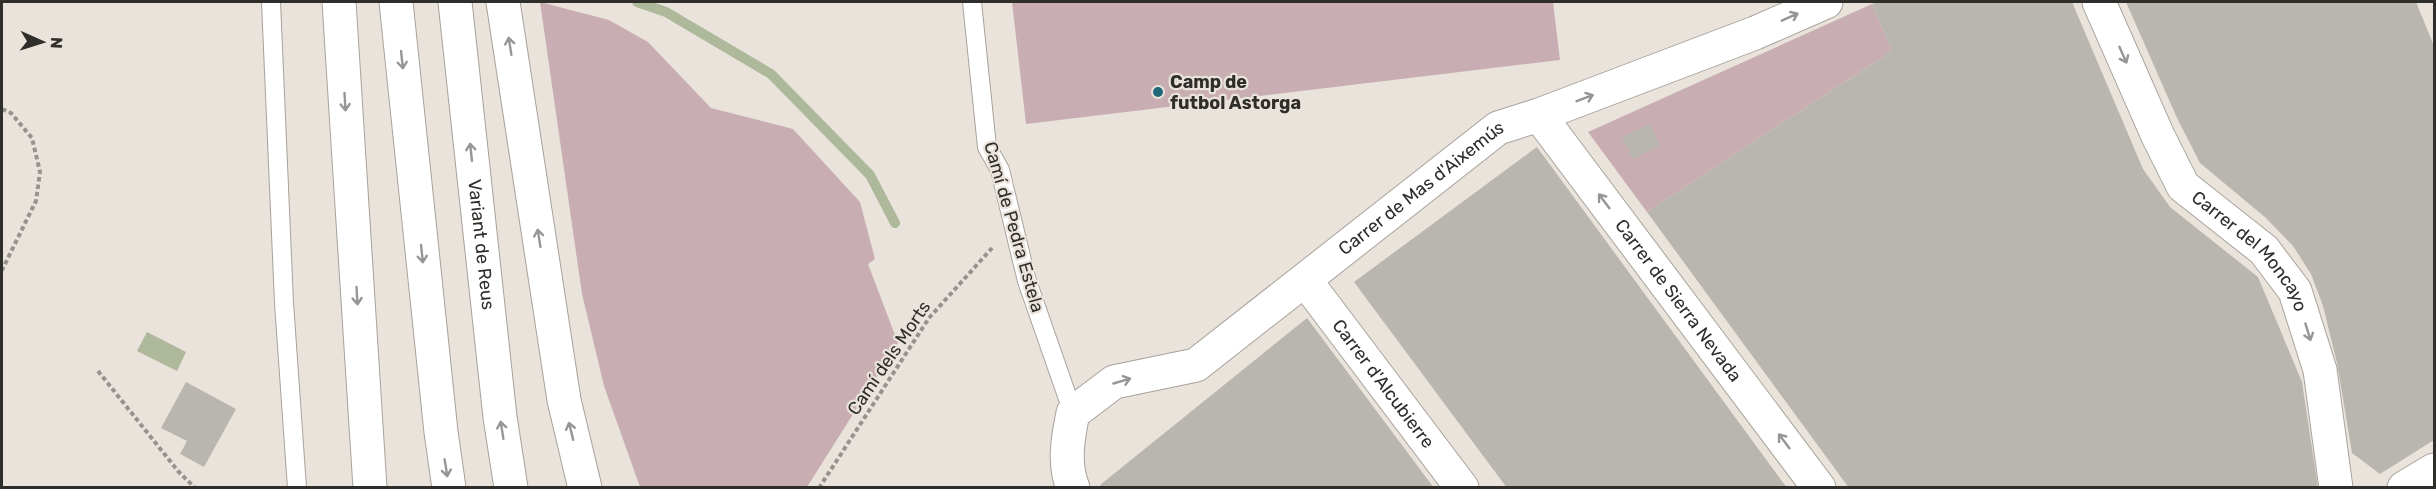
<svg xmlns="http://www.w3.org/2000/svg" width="2436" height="489" viewBox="0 0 2436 489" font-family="Rubik,sans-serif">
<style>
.green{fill:#c8aeb2}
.water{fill:#adb99a}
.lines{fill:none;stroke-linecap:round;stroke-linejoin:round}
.stream{stroke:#adb99a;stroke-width:10}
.building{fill:#b8b6ae}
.lane-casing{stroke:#a8a29b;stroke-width:20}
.street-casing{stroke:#a8a29b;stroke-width:35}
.highway-casing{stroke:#a8a29b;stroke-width:35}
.path{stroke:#97928d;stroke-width:4;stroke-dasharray:4.5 3;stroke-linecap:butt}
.lane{stroke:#fff;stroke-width:18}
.street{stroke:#fff;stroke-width:33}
.highway{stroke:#fff;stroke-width:33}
.oneway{stroke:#989695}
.poi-dot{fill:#206876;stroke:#eae3dc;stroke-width:2}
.labels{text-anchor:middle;stroke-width:4.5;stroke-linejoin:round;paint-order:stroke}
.poi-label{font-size:18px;font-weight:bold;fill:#302e2b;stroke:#eae3dc;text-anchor:start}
.street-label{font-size:18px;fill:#302e2b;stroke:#eae3dc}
</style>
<rect width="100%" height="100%" fill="#eae3dc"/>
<!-- green -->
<path class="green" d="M540 2 609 20 648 42 711 108 793 129 860 202 875 259 868 264 898 343 807 487H640L604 386 582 294Z
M1012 2H1553L1560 60 1026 124Z
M1872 4 1892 51 1647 212 1588 132Z"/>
<!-- water -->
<path class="water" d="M147 332 186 352 177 371 137 351Z"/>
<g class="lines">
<!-- stream -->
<path class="stream" d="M637 2 666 12 771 74 870 175 895 223"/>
</g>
<!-- building -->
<path class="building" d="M1877 2H2072L2143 169 2170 207 2258 277 2302 382 2318 488H1849L1647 212 1892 51 1872 4Z
M2126 2H2416L2434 46V440L2380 474 2352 453 2337 363 2323 306 2311 274 2293 246 2266 218 2200 163 2177 118Z
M1650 124 1660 145 1633 159 1622 137Z
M1537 147 1787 488H1507L1354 282Z
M1307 318 1434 488H1102L1100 485Z
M186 382 236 409 204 467 180 454 187 441 161 428Z"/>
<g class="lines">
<defs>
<path id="lane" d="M271 2 284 303 297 488
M972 2 987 147 1000 170 1027 281 1073 413"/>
<g id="street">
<path id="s1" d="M2099 2 2158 136 2183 186 2264 250 2295 291 2320 370 2336 488"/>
<path id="s2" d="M1539 115 1819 488"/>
<path id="s3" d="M1305 280 1462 488"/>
<path id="s4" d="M1073 488C1063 464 1068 437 1073 413L1114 382 1196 365 1498 128 1539 115 1755 33 1826 2"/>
<path d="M2404 488 2434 470"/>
</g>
<g id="highway">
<path d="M339 2 370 488"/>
<path d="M396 2 441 432 449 488"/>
<path id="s5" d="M455 2 500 417 511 488"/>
<path d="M503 2 564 400 585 488"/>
</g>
</defs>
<!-- lane casing -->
<use href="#lane" class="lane-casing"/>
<!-- street casing -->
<use href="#street" class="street-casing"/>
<!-- highway casing -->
<use href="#highway" class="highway-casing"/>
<!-- path -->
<path class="path" d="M2 109 11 113 32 138 40 172 36 201 2 270
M98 371 178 471 195 488
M819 488 929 318 992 248"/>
<!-- lane -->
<use href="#lane" class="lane"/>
<!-- street -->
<use href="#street" class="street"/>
<!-- highway -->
<use href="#highway" class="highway"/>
</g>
<!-- one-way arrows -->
<defs><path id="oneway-shaft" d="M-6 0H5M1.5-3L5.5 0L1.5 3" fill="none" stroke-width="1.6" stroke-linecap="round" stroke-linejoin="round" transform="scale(1.5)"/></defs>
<g class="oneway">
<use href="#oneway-shaft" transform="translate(1790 17) rotate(-24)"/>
<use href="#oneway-shaft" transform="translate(510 46) rotate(-99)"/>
<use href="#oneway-shaft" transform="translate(2123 55) rotate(66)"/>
<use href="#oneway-shaft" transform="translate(402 60) rotate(84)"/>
<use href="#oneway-shaft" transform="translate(1585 98) rotate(-21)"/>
<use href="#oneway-shaft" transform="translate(345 102) rotate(87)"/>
<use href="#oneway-shaft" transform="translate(471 152) rotate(-96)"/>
<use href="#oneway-shaft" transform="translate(1604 201) rotate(-127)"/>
<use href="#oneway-shaft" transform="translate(539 238) rotate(-99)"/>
<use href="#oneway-shaft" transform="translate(422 254) rotate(84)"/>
<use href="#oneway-shaft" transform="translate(357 296) rotate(87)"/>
<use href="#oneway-shaft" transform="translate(2308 332) rotate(73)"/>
<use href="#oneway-shaft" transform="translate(1122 381) rotate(-16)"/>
<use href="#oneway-shaft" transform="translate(502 430) rotate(-99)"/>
<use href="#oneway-shaft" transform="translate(571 431) rotate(-104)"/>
<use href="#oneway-shaft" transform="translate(1784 441) rotate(-127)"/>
<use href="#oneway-shaft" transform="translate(446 468) rotate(81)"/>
</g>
<!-- markers -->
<circle class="poi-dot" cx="1158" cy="92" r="6"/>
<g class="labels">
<!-- poi labels -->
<g class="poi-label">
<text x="1170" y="88">Camp de<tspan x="1170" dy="21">futbol Astorga</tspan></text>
</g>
<!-- street labels -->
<g class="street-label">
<text dy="6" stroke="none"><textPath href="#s4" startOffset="498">Carrer de Mas d'Aixemús</textPath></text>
<text transform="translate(1014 227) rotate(74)" y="6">Camí de Pedra Estela</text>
<text dy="6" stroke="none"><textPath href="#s5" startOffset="244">Variant de Reus</textPath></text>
<text dy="6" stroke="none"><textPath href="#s1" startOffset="297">Carrer del Moncayo</textPath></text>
<text dy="6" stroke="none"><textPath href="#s2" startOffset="232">Carrer de Sierra Nevada</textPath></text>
<text transform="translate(889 358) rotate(-56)" y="6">Camí dels Morts</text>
<text dy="6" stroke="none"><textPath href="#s3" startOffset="130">Carrer d'Alcubierre</textPath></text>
</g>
</g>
<!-- border -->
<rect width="2436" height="489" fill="none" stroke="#302e2b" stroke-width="6"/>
<!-- north arrow -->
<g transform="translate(42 42) rotate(93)" stroke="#eae3dc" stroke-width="4.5" paint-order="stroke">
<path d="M0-4.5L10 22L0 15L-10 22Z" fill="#302e2b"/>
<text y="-9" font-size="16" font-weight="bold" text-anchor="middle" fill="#302e2b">N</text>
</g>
</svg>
